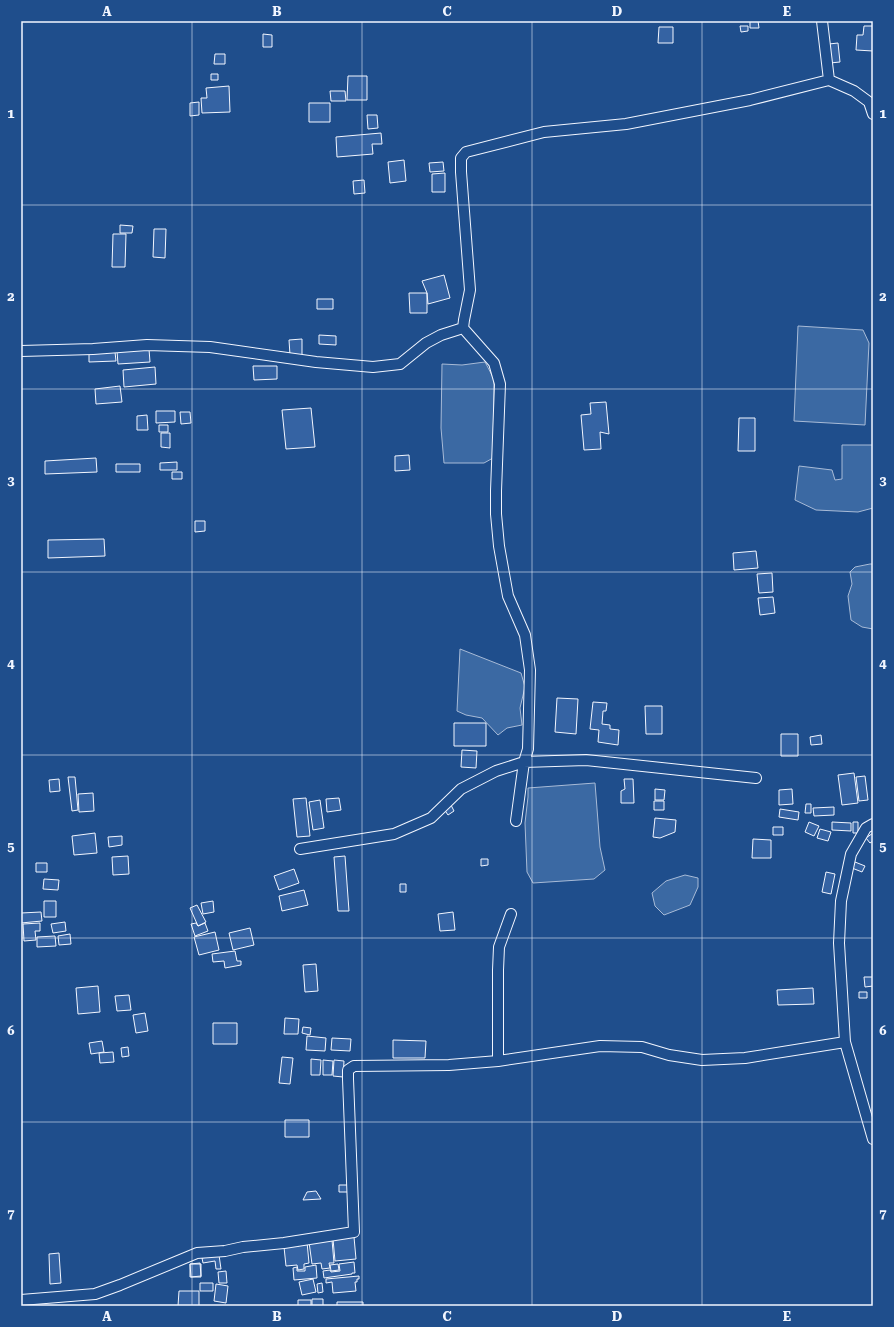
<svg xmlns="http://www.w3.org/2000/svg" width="894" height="1327" viewBox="0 0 894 1327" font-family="'Roboto Serif',serif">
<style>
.water{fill:#3b69a3;stroke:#a8bbd7}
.building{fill:#3563a3;stroke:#f2f6ff}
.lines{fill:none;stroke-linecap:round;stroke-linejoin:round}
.minor-casing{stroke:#f2f6ff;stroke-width:12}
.minor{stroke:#1f4e8c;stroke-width:10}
.grid{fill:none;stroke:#f2f6ff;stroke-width:1;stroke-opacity:0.55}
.neatline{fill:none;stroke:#f2f6ff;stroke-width:1.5}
.grid-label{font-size:13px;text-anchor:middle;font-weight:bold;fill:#f2f6ff}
</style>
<rect width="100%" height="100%" fill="#1f4e8c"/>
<!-- water -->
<path class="water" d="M798 326 863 330 869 343 865 425 794 421Z
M485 362 494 379 493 458 484 463H444L441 428 442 364 462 365Z
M842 445H873V508L858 512 816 510 795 500 799 466 832 470 835 480 842 479Z
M870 564H873V629L862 627 851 620 848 596 852 584 850 572 855 567Z
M460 649 521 673 525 687 520 708 522 725 507 728 498 735 482 718 466 715 457 711Z
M595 783 600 847 605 870 594 879 533 883 527 872 525 823 528 797V788Z
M685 875 698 878V887L690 905 664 915 655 906 652 893 666 881Z"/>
<!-- building -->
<path class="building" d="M750 21H758L759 28H750Z
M740 26H748V31L741 32Z
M864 26H873V51L856 50 857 35H863Z
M659 27H673V43H658Z
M263 34 272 35V47H263Z
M838 43 840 62 830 63 829 44Z
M215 54H225V64H214Z
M211 74H218V80H211Z
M348 76H367V100H347Z
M229 86 230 112 202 113 201 98H207L206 88Z
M330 91H345L346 101H331Z
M199 102V115L190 116V103Z
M309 103H330V122H309Z
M367 115H377L378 128 368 129Z
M381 133 382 144H372L373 154 337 157 336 137Z
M404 160 406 181 390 183 388 162Z
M443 162 444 171 430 172 429 163Z
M445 173V192H432V174Z
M364 180 365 193 354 194 353 181Z
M120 225 133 226 132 233H120Z
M154 229H166L165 258 153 257Z
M113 234H126L125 267H112Z
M444 275 450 298 428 304 427 293 422 281Z
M409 293H427V313H410Z
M317 299H333V309H317Z
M319 335 336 336V345L319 344Z
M302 339V355H290L289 340Z
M149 349 150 362 118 364 117 351Z
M115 352 116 361 89 362V353Z
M253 366H277V379L254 380Z
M155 367 156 384 124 387 123 370Z
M120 386 122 402 96 404 95 389Z
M606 402 609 434 600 432 601 449 584 450 581 415 591 414 590 403Z
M311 408 315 447 286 449 282 410Z
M156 411H175V422L156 423Z
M180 412H190L191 423 181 424Z
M147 415 148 430H137V416Z
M739 418H755V451H738Z
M159 425H168V432H159Z
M161 433H170V448L161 447Z
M409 455 410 470 395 471V456Z
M96 458 97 472 45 474V461Z
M177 462V470H160V463Z
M116 464H140V472H116Z
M172 472H182V479H172Z
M195 521H205V531L195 532Z
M104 539 105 556 48 558V540Z
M756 551 758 568 734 570 733 553Z
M772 573 773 592 759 593 757 574Z
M773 597 775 613 760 615 758 598Z
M557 698 578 699 576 734 555 732Z
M593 702 607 703 606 711H603L602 724 610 725V729L619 730 618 745 598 742 599 730 590 729Z
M645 706H662V734H646Z
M454 723H486V746H454Z
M781 734H798V756H781Z
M821 735 822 744 811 745 810 737Z
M462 750 477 751 476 768 461 767Z
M854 773 858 803 842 805 838 775Z
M865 776 868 800 859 801 856 777Z
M68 777H75L78 810 72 811Z
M59 779 60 791 50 792 49 780Z
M624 779H633L634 803H621V791L625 789Z
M655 789 665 790 664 800H655Z
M792 789 793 804 779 805V790Z
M93 793 94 811 79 812 78 794Z
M306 798 310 836 297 837 293 799Z
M339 798 341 810 327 812 326 799Z
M320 800 324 828 313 830 309 802Z
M654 801H664V810H654Z
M806 804H811V813H805Z
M451 805 454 811 448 815 444 809Z
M834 807V815L814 816 813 808Z
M780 809 799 812 798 820 779 817Z
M655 818 676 820 675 832 660 838 653 837Z
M809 822 819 826 814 836 805 832Z
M832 822 851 823V831L832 830Z
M853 822H858V833H853Z
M773 827H783V835H773Z
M820 829 831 832 828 841 817 838Z
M95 833 97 853 74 855 72 836Z
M873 833V841L870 843 866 838Z
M122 836V845L109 847 108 837Z
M753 839 771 840V858H752Z
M128 856 129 874 113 875 112 857Z
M345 856 349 911H338L334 857Z
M481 859H488V865L481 866Z
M855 862 865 866 862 872 852 868Z
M36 863H47V872H36Z
M294 869 299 883 279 890 274 876Z
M826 872 835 874 831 894 822 892Z
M44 879 59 880 58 890 43 889Z
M400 884H406V892H400Z
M304 890 308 905 282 911 279 896Z
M44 901H56V917H44Z
M213 901 214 912 203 914 201 903Z
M197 905 206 922 198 926 190 908Z
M41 912 42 921 21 923V913Z
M453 912 455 930 440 931 438 914Z
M65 922 66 931 53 933 51 924Z
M40 923V931H35L36 940 24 941 23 924Z
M196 923 198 926 205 923 208 931 195 936 191 924Z
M250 928 254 945 233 950 229 933Z
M215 932 219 950 199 955 194 937Z
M70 934 71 944 59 945 58 936Z
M55 936 56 946 37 947V937Z
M235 951 237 961H241V965L225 968 224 961 213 962 212 954Z
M316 964 318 991 305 992 303 965Z
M864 977H873V986L865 987Z
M98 986 100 1012 78 1014 76 988Z
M813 988 814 1004 778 1005 777 990Z
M859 992H867V998H859Z
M129 995 131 1010 117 1011 115 996Z
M145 1013 148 1031 136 1033 133 1015Z
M285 1018 299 1019 298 1034H284Z
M213 1023H237V1044H213Z
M303 1027 311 1028 310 1035 302 1033Z
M307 1036 326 1038 325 1051 306 1050Z
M332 1038 351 1039 350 1051 331 1050Z
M393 1040 426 1041 425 1058H393Z
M102 1041 104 1052 91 1054 89 1043Z
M128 1047 129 1056 122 1057 121 1048Z
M113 1052 114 1062 100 1063 99 1053Z
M282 1057 293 1058 290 1084 279 1083Z
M311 1059 321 1060 320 1075H311Z
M323 1060 333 1061 332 1075H323Z
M334 1060 344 1061 343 1077 333 1076Z
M285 1120H309V1137H285Z
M339 1185H349V1192H339Z
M316 1191 321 1199 303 1200 307 1192Z
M354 1237 356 1259 335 1261 333 1239Z
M332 1240 334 1263H329L330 1268 322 1269 321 1263 312 1264 309 1242Z
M307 1242 309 1263 304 1264V1269L298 1270 297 1265 286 1266 284 1247 299 1246V1243Z
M59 1253 61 1283 50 1284 49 1254Z
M219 1255 221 1269H216L215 1261 203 1263 202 1258Z
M354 1262 355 1273H352V1274L324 1278 323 1271 330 1270 331 1272 340 1271 339 1264Z
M200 1263 201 1276 191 1277 190 1264Z
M190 1264H201V1277H190Z
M338 1264 339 1270 331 1271 330 1265Z
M316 1265 317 1278 294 1280 293 1268 297 1267V1271H305V1267Z
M226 1271 227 1283H219L218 1272Z
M359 1276V1279H357V1282H355L356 1291 333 1293 332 1282 326 1283V1279Z
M313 1279 316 1292 302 1295 299 1282Z
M200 1283H213V1291H200Z
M322 1283 323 1292 318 1293 317 1284Z
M216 1284 228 1286 226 1303 214 1301Z
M179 1291H199V1306H178Z
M312 1299H323V1306H312Z
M298 1300H311V1306H298Z
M337 1302H363V1306H337Z"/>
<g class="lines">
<defs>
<path id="minor" d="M822 21 829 80 854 91 869 102 873 114
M21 351 93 349 147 345 210 347 316 362 373 367 400 364 426 343 441 335 463 328
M516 821 524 762 586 760 756 778
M873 824 866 828 851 854 841 901 839 943 845 1042 873 1139
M300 849 394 834 431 818 461 789 496 771 524 762 528 749 530 670 525 635 508 596 499 546 496 514V491L500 384 494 363 463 328 464 320 470 290 461 172V158L466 152 544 132 626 124 750 100 829 80
M498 1061V970L499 947 511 914
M21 1300 95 1294 120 1285 197 1253 225 1251 243 1247 284 1243 354 1232 348 1079V1070L354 1066 449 1065 498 1061 600 1046 642 1047 669 1055 702 1060 745 1058 845 1042"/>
</defs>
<!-- minor casing -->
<use href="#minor" class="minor-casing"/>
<!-- minor -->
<use href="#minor" class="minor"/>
</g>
<!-- grid -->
<path class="grid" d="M192 21V1306M362 21V1306M532 21V1306M702 21V1306M21 205H873M21 389H873M21 572H873M21 755H873M21 938H873M21 1122H873"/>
<!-- border -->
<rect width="894" height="1327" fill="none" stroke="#1f4e8c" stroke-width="44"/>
<rect x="22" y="22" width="850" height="1283" class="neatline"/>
<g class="grid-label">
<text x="107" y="16">A</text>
<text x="277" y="16">B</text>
<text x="447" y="16">C</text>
<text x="617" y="16">D</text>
<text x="787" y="16">E</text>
<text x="11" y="118">1</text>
<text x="883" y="118">1</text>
<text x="11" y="301">2</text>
<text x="883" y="301">2</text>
<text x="11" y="485">3</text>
<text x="883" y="485">3</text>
<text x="11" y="668">4</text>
<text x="883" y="668">4</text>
<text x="11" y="851">5</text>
<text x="883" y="851">5</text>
<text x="11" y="1035">6</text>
<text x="883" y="1035">6</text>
<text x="11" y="1218">7</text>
<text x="883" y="1218">7</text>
<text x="107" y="1321">A</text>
<text x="277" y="1321">B</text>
<text x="447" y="1321">C</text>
<text x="617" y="1321">D</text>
<text x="787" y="1321">E</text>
</g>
</svg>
